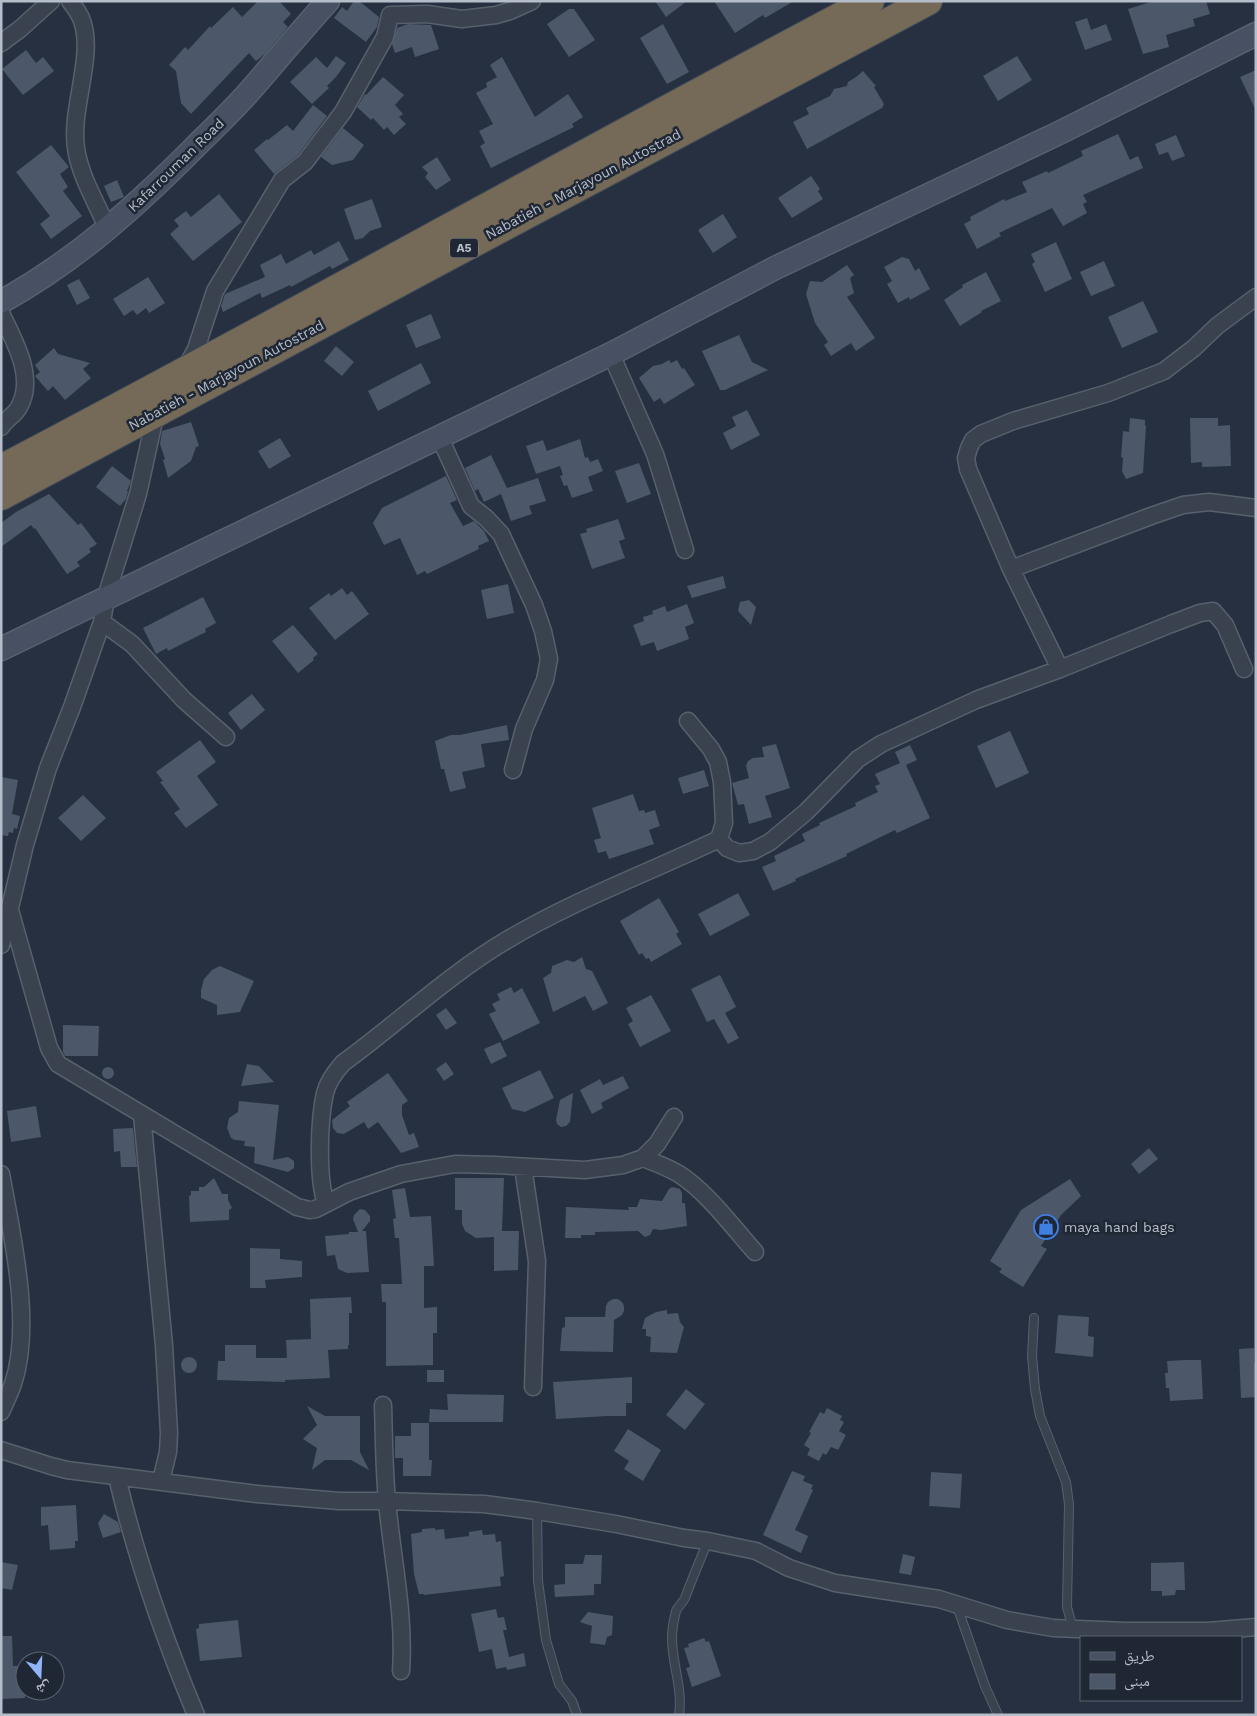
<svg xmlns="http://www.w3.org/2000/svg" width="1257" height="1716" viewBox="0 0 1257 1716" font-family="'Work Sans','Noto Naskh Arabic',sans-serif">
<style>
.building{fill:#4c5769}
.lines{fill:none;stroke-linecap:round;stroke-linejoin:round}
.lane-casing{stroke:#58606d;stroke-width:10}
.street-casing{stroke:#58606d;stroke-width:19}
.secondary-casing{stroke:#58606d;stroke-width:25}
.highway-casing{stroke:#454d5a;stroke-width:30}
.lane{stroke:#3a4250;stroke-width:8}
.street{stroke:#3a4250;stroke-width:16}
.secondary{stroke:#485163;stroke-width:22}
.highway{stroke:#756a57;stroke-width:28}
.labels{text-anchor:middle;stroke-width:5;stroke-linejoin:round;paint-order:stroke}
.shield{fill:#1f2735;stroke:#89909d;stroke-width:1}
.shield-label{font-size:12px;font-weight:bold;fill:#b6bdca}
.street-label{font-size:14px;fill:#b6bdca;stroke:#1f2735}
.poi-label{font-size:14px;fill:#b6bdca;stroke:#1f2735;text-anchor:start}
</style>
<rect width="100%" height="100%" fill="#263040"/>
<!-- building -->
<path class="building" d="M258 1H279L291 14 283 22 288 27 265 54 256 61 249 53 191 114 181 103 176 71 169 65 185 47 188 50 210 26 211 28 233 7 242 17Z
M354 1H359L379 17 377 27 366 42 334 18 342 7 347 11Z
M655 1H687L666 17Z
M714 1H794L765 18 763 15 735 33Z
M1154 1H1206L1210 14 1193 19 1195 26 1166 35 1169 47 1143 54 1128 9Z
M569 9H574L595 40 569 57 547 24Z
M1087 18 1091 30 1106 24 1112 40 1085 50 1075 22Z
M408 24 431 25 439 49 415 57 412 47 395 53 392 44 397 28Z
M663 24 689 72 667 84 640 38Z
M26 50 36 63 43 57 54 71 23 95 2 69Z
M336 56 346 63 336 77 327 86 329 88 312 104 290 82 316 57 327 68Z
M1017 56 1032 80 998 101 983 76Z
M502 57 535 117 568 94 583 117 572 124 574 127 491 168 480 146 485 143 479 131 493 124 476 93 487 87 486 83 497 77 490 65Z
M1256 70V111L1240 77Z
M863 71 876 86 874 87 884 104 882 108 807 149 793 122 809 114 806 108 830 96 834 89 847 86 848 82 856 77Z
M383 77 404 95 395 105 403 114 399 117 406 124 394 135 387 127 384 130 373 118 371 120 357 107 365 94 366 95Z
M313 105 327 116 298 155 274 174 254 150 267 139 268 140 287 125 293 131Z
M343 128 364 145 353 160 332 165 321 157Z
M1118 134 1130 160 1138 156 1143 168 1083 195 1087 202 1083 204 1087 213 1063 226 1052 208 999 233 1001 236 977 249 964 224 971 220 970 217 1004 199 1005 201 1027 192 1022 182 1047 171 1048 173 1083 156 1081 151Z
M1176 135 1185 156 1172 161 1168 152 1159 155 1155 144Z
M51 145 69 167 60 174 68 187 63 191 82 216 51 239 40 224 50 216 16 172Z
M437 157 451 180 436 190 425 177 428 173 422 167Z
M811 176 820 189 818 191 823 199 792 218 778 198Z
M117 180 124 197 111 202 104 186Z
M219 194 242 222 193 261 170 234 179 226 174 220 186 211 191 217Z
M372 199 382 227 370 231 363 238 355 240 344 209Z
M723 214 737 237 713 253 698 230Z
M339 241 349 260 332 269 330 266 291 287 290 285 262 298 260 293 223 312 221 306 225 294 265 277 260 265 281 254 286 264 311 250 314 255Z
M1056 242 1072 279 1045 292 1032 264 1035 262 1031 254Z
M902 257 909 259 915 271 919 268 930 289 910 300 909 297 898 303 887 284 892 281 884 267Z
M1104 261 1115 286 1091 296 1080 272Z
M847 265 854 275 850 278 854 293 847 297 875 338 856 351 851 343 831 356 824 345 828 342 815 323 806 294 810 281 822 282Z
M986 272 1001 301 981 311 982 312 960 326 944 300 963 287 962 285Z
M148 277 165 303 149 313 146 308 137 315 133 310 124 316 113 299Z
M79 279 90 298 77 305 67 285Z
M1143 301 1158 332 1122 348 1108 317Z
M431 314 441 338 416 348 406 325Z
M739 335 752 362 768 370 725 390H720L702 351Z
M336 346 354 362 342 376 324 361Z
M54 348 58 354 90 363 83 369 91 378 65 400 53 386 48 391 35 376 40 372 35 365Z
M669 360 671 363 677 360 682 369 684 368 695 385 664 404 660 398 654 402 639 378 653 366 662 364Z
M421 363 431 383 378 411 368 391Z
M747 410 760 435 731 450 723 433 736 426 732 417Z
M1130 418 1145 420V426H1146L1143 473 1126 479 1122 471 1123 458 1121 457 1123 431 1129 432Z
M1190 418H1218V426L1230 425 1231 466 1202 467V462L1191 463Z
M191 422 199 446 196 447 191 461 168 478 163 460 165 459 160 444 162 431Z
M280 438 291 456 269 469 258 451Z
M580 439 585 458 588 457 590 462 598 459 603 471 588 477 593 491 572 498 567 485 564 486 560 476 563 475 560 466 536 474 526 446 543 440 547 451Z
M491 455 507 488 538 478 546 501 529 506 532 514 511 521 501 494 484 502 478 489 475 491 465 468Z
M639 463 651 494 627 503 615 471Z
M112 466 131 481 127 491 128 492 126 499 120 506 96 487Z
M446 476 457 500 450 503 463 526 474 521 484 531 489 541 478 546 479 549 454 561 427 574 425 571 417 575 400 538 384 545 373 523 382 508Z
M49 494 78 525 81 523 97 544 89 549 91 552 77 562 80 566 67 574 35 528 34 529 31 525 1 547V523L16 512Z
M618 519 625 539 619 541 625 558 592 569 580 534 587 532 586 529Z
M723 576 726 588 692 598 687 586Z
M508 584 514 613 487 619 481 590Z
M342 588 347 595 352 591 369 614 335 640 309 608 329 593 331 596Z
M203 597 216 623 205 629 206 632 168 651 167 648 156 654 143 628Z
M749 600 756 607 751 625 738 611 740 602Z
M687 604 694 623 685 627 689 639 657 651 654 642 641 646 633 625 644 621 643 617 653 614 652 611 665 606 667 612Z
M293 625 318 654 313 658 314 660 298 673 272 641Z
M252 694 265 710 241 730 228 713Z
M507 725 509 740 481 744 485 767 462 772 466 788 450 792 444 769H441L435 741 451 735H460Z
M1010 731 1029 773 996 788 977 746Z
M200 740 216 762 197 776 218 805 186 828 174 813 180 809 160 782 163 781 156 772Z
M776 744 790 788 765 796 772 817 749 824 744 804 738 805 732 783 749 778 746 766 748 761 753 758 764 757 762 747Z
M910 745 917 760 906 765 930 818 897 833 895 830 846 854 847 856 795 879 796 881 773 891 762 867 776 861 774 856 805 841 802 834 820 825 819 823 856 806 855 803 878 792 875 786 880 784 875 774 900 763 895 752Z
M704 770 709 786 683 794 678 778Z
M1 777 18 780 12 814 20 816 17 829 14 828 13 833 9 832 8 836 1 835Z
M633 794 639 811 644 810 645 813 655 810 660 826 649 830 654 844 609 859 606 851 598 853 594 840 601 838 592 808Z
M83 795 106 818 81 841 58 818Z
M738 893 750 915 710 936 698 914Z
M659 898 679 932 676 934 682 944 651 962 649 958 646 959 642 953 639 955 620 921Z
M582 957 586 969 592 971 608 1003 593 1011 585 996 553 1012 543 978 551 973 552 966 567 960 574 962Z
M220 966 254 981 240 1012 217 1015V1005L201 998V990L204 979 212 970Z
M720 975 736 1007 725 1013 739 1038 728 1044 714 1019 707 1022 691 989Z
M511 987 514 993 522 988 540 1023 503 1041 489 1014 496 1011 492 1004 500 1000 497 994Z
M651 995 671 1031 640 1047 628 1024 633 1021 626 1008Z
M446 1008 457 1023 446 1030 436 1015Z
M63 1025 99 1026 98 1056H65L63 1052Z
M500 1042 507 1056 491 1064 484 1049Z
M446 1062 454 1074 444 1081 436 1069Z
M247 1064 259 1066 274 1082 241 1086Z
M102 1073a6 6 0 1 1 12 0a6 6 0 1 1-12 0Z
M540 1070 554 1098 525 1112 512 1109 502 1088Z
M388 1073 408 1101 402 1105V1115L409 1135 414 1133 419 1147 401 1153 378 1122 368 1129 364 1122 344 1134 337 1133 333 1128 332 1120 350 1106 347 1102Z
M623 1076 629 1088 601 1103 603 1108 592 1114 580 1090 600 1079 603 1085Z
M573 1093 570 1122 566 1126 561 1127 557 1124 556 1120 560 1100Z
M239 1101 279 1105 273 1160 288 1157 294 1161V1168L288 1172 254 1163 255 1147 244 1146 245 1141 235 1140 231 1138 227 1128 229 1118 238 1112Z
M36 1106 41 1137 11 1142 7 1111Z
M133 1128 137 1167H121L120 1151 114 1152 113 1129Z
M1149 1148 1158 1159 1139 1174 1131 1164Z
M214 1178 222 1194H228V1200L232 1208 229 1210V1220L190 1222 189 1196 191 1195V1191H199V1187H204Z
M455 1178H504L502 1231H519L518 1270 494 1271V1237L476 1238 465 1231 462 1224V1210H455Z
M1070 1179 1081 1196 1061 1215 1041 1246 1047 1249 1023 1287 999 1272 1002 1269 990 1261 1021 1210Z
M672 1187 680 1189 682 1193V1203H685L687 1226 661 1230 653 1229 650 1235 645 1237 638 1231 595 1232V1235H581V1238H565L566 1207 629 1210 628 1207H637L640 1199 662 1201 669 1189Z
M405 1188 410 1217 431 1216 434 1266H424V1308L437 1307V1333H433V1365L386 1366V1302H382L381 1284H402L399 1238H395L393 1219 396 1218 392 1190Z
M360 1209 365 1210 370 1216V1221L362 1231H366L369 1272 347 1273 338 1269 335 1255 327 1256 325 1236 349 1234V1232H358L353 1219 354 1215Z
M250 1248 280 1249V1259L302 1261V1277L265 1280 266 1288H250Z
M351 1297 352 1313H349V1345H348V1349L328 1350 330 1378 285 1380V1382L217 1380 218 1361H225V1345H256V1358H287L286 1340 311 1339 310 1299Z
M613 1299H618L622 1302 624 1306V1311L622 1315 614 1320 613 1352 560 1351 562 1328 565 1327V1317H605L606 1306 608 1302Z
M667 1310V1314L678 1313 680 1322 684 1327 677 1353 650 1352 651 1337 646 1336V1329H642L645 1318 656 1312Z
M1058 1315 1089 1317 1088 1336 1094 1337 1093 1357 1055 1353Z
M1254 1348V1363H1256V1397L1241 1398 1239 1349Z
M181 1365a8 8 0 1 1 16 0a8 8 0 1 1-16 0Z
M1185 1360H1201L1203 1399 1170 1401 1169 1388H1166L1165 1373H1168L1167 1361Z
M427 1370H444V1382H427Z
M632 1377V1403H626V1416H607L556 1419 553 1382Z
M686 1389 705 1404 685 1430 666 1415Z
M447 1394 504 1395 503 1422H429L430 1409 448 1410Z
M307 1406 325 1416H360V1452L369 1470 351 1460H325L312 1470 317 1448 303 1439 317 1425Z
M827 1408 842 1416 840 1420 844 1422 839 1431 846 1435 838 1450 831 1447 826 1455 823 1453 819 1461 807 1455 810 1449 804 1445 811 1433 809 1432 820 1412 824 1414Z
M411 1423H429V1460H432L431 1476H403V1458H395V1436H411Z
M628 1429 661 1450 643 1481 624 1469 629 1461 614 1451Z
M792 1471 805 1476 803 1481 813 1485 811 1489 813 1490 795 1530 808 1536 801 1553 763 1535Z
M931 1472 962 1474 960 1508 929 1506Z
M76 1505 78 1541H75V1548L50 1550 48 1525 41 1526V1507Z
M104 1514 118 1522 121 1532 103 1538 98 1523Z
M435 1528V1530L444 1529 445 1539 469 1536V1532L482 1530 483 1535 495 1534 496 1542 501 1541 502 1555 504 1576 500 1577 501 1586 424 1595V1594H419L414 1574 411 1534 422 1532V1529Z
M903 1554 915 1557 911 1575 899 1573Z
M585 1555H602L601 1584H594V1595L555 1597 554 1585 565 1584V1564H583Z
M1 1562 18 1565 12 1590 1 1588Z
M1184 1562 1185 1590H1176L1175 1595 1162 1596V1591H1151V1563Z
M496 1609 498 1618 504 1617 507 1630H503L509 1657 524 1653 526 1666 507 1670 506 1667 496 1669 492 1649 479 1652 471 1614Z
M588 1612 613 1616 612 1635 607 1637 605 1645 590 1643 592 1626 580 1622Z
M238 1620 242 1657 200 1661 196 1629 199 1628V1624Z
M1 1636H12L13 1666H25V1698L1 1699Z
M704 1638 706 1642 709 1641 721 1676 692 1687 686 1668 690 1667 684 1648 689 1647 688 1644Z"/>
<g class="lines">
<defs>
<path id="lane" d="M1034 1318 1032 1356 1035 1389 1040 1416 1066 1482 1069 1504 1067 1607 1073 1629
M537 1511 538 1581 546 1640 559 1684 572 1701 577 1715
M957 1606 985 1686 998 1715
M679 1715C683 1689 672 1664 672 1638 672 1630 674 1619 676 1611 678 1606 683 1603 685 1598 692 1579 700 1560 708 1541"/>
<path id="street" d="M70 1C74 6 78 12 81 18 96 54 70 107 76 148 80 177 97 203 108 230
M1 43 20 29 51 1
M1 313C14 341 36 377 19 407 15 415 6 419 1 427
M611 354 655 454 685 550
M185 369 196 349 215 291 282 180 305 162 343 112 385 37 390 15 427 14 462 19 496 15 510 11 532 1
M440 438 471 506 486 518 501 534 534 605 543 631 549 659 545 680 524 729 513 770
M1011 569 1151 516 1183 505 1209 502 1256 508
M102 622 132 644 184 700 226 737
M1060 669 1171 624 1200 613 1213 611 1225 625 1244 669
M719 839 727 848 739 853 753 851 770 842 806 812 858 759 881 744 976 700 1060 669 1011 569 968 469 966 458 969 448 973 440 981 434 1013 421 1108 393 1164 371 1194 348 1217 326 1256 297
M10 910 49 1048 58 1064 297 1207 310 1210 316 1209 349 1192 401 1174 455 1164 495 1165 585 1170 623 1165 643 1158 657 1144 674 1117
M1 945 25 845 48 768 72 707 102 622 106 597 138 494 156 412
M142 1115 164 1345 169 1433 168 1452 161 1481
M643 1158C656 1163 667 1167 679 1174 707 1192 732 1226 755 1252
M523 1167 537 1261 533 1387
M1 1174C12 1235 33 1324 13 1384 10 1393 5 1403 1 1412
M326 1204C317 1177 319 1120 325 1093 328 1081 335 1072 343 1063 398 1023 448 975 507 940 574 900 648 873 719 839L724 823 722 782 718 762 711 749 688 721
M383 1405C384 1437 384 1469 387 1501 392 1557 405 1614 401 1671
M1 1450 51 1466 67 1470 257 1494 339 1501H387L484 1504 537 1511 616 1524 684 1538 708 1541 756 1551 789 1568 835 1583 939 1599 1007 1620 1053 1628 1126 1631H1208L1256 1627
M117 1477C136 1558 164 1638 196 1715"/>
<path id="secondary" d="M1 302C75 261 133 209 193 149 211 131 231 112 248 93 275 62 301 31 328 1
M1 649 611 354 775 268 1059 133 1256 34"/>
<path id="highway" d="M1 469C293 316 579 154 870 1
M1 496 445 258 928 1"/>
</defs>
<!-- lane casing -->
<use href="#lane" class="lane-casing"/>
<!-- street casing -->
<use href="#street" class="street-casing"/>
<!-- secondary casing -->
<use href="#secondary" class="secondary-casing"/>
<!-- highway casing -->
<use href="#highway" class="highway-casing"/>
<!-- lane -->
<use href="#lane" class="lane"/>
<!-- street -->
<use href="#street" class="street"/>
<!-- secondary -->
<use href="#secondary" class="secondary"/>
<!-- highway -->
<use href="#highway" class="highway"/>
</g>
<!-- icons -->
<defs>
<symbol id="shop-ring" viewBox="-11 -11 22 22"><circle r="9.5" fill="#1f2735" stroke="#3f7fe0" stroke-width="1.5"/><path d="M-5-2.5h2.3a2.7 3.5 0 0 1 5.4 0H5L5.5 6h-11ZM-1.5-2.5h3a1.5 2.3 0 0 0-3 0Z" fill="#3f7fe0"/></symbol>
</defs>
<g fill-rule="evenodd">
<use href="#shop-ring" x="1032" y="1213" width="28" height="28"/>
</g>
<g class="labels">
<!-- shield labels -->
<rect class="shield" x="450" y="238.5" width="28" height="19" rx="4"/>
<g class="shield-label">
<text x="464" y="252">A5</text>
</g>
<!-- street labels -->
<g class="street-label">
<text transform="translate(176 165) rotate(-44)" y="5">Kafarrouman Road</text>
<text transform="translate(583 184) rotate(-28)" y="5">Nabatieh - Marjayoun Autostrad</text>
<text transform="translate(226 375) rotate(-28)" y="5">Nabatieh - Marjayoun Autostrad</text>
</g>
<!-- poi labels -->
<g class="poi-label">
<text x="1064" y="1232">maya hand bags</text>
</g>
</g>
<!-- border -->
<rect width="1257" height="1716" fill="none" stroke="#b6bdca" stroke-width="5"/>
<!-- legend -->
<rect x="1080" y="1636" width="162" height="65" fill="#1f2735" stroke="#5b6371"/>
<rect x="1090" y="1652" width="25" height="8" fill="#485163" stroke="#5b6371"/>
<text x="1124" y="1661" font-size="15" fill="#b6bdca">طريق</text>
<rect x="1090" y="1674" width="25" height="15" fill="#4c5769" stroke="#5b6371"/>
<text x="1124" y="1686" font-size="15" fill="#b6bdca">مبنى</text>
<!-- north arrow -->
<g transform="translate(40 1676) rotate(161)"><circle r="24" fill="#1f2735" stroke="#5b6371"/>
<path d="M0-4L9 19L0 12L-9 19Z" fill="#8fb4f7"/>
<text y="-8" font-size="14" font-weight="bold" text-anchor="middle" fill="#b6bdca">ش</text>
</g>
</svg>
